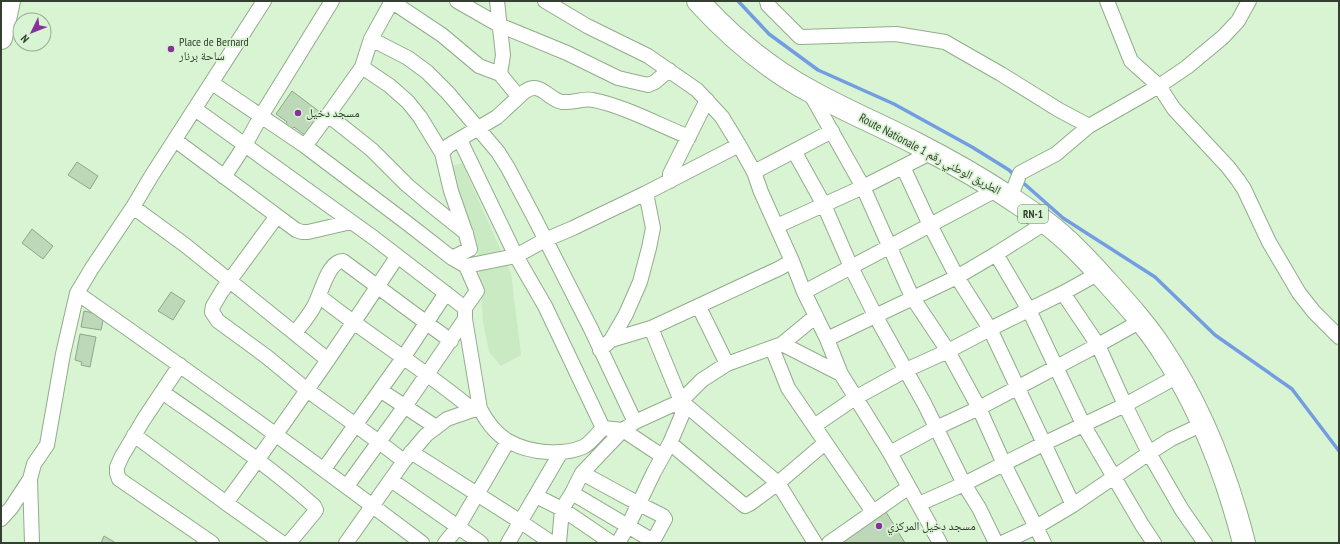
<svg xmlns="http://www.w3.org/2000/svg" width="1340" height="544" viewBox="0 0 1340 544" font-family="'PT Sans Narrow','Noto Naskh Arabic',sans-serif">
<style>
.built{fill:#caeac3}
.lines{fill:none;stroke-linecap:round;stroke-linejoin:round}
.stream{stroke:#739de2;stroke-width:3.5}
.building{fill:#bdd8b8;stroke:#8ea788}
.street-casing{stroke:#92ac8c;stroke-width:16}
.highway-casing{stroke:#92ac8c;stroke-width:24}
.street{stroke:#fff;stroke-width:14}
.highway{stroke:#fff;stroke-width:22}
.poi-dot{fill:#89309d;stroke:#d8f4d2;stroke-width:1.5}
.labels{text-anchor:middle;stroke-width:3.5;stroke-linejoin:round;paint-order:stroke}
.shield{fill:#d8f4d2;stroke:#657561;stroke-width:1}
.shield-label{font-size:11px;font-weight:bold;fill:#343e31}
.poi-label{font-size:12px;fill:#343e31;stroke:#d8f4d2;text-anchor:start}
.street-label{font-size:12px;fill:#343e31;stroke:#d8f4d2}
</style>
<rect width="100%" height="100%" fill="#d8f4d2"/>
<!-- built -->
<path class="built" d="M462 163 511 273 521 355 501 366 489 352 483 321 477 243 447 168Z"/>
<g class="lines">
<!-- stream -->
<path class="stream" d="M738 1 769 34 818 70 894 104 972 147 1009 170 1015 176
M1020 180 1063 218 1155 277 1215 335 1292 389 1339 451"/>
</g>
<!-- building -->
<path class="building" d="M292 91 320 112 306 136 294 127 292 129 285 125 287 122 276 114Z
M77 162 98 176 90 189 68 175Z
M32 229 53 246 43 259 22 243Z
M171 292 185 301 173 320 158 311Z
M84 311 104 315 101 330 81 327Z
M80 334 96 337 90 367 81 365 82 362 75 360Z
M886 512 905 543H841Z
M104 536 116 543H101Z"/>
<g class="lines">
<defs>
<path id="street" d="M391 1 442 35 479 66 500 74 518 96
M457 1 499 25 567 53 618 78 648 85 655 82 669 70
M497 1 503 55 500 74
M545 1 587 26 648 56 697 90 722 117 739 145 754 172 761 192 792 261 804 292 827 339 841 374 890 453 940 543
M767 1 768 5 800 37 896 34 945 42 1001 74 1059 110 1089 126
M1107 1 1131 61 1159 86 1174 109 1228 167 1238 180 1244 189 1269 242 1299 293 1314 312 1339 337
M371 39 408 58 427 72 448 93 498 152 508 168 535 219 591 329 635 422
M362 67 390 86 408 102 420 117 442 153 451 191 466 234 470 249 452 258
M212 83 305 146 407 223 452 258 466 266 477 291 465 308V319L480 409C487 422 496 434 508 441 529 453 562 456 583 447 590 444 597 434 603 428L623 430 635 422 681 401 702 380 727 364 782 344 816 316
M810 93 863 187 912 297 948 351 979 408 1004 464 1044 543
M195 109 374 238 465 308
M328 115 372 150 407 185 426 201 466 233
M175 140 296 230 302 232H308L351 222
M460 140 516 256 545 306 603 428
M305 146 328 115 362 67 371 39 392 1
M794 151 824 205 851 267 875 315 924 403 964 484 979 508 996 543
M442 153 448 146 497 117 524 92C541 80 547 99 562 102 573 103 583 98 593 100 624 106 659 125 689 137
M903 167 930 225 957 277 990 329 1073 505
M754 172 832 131
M224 177 245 145 261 116 332 1
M670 181V174L707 100
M1010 198 1020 173 1056 154 1089 126 1159 86 1187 67 1223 37 1238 21 1249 1
M133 207 185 245 328 360
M277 216 222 291 213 306 212 312 218 321 267 357 307 390 379 442 404 461
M777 226 863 187 932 152
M996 254 1029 310 1084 426 1142 525 1154 543
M466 266 516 256 545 240 573 228 646 193 739 145
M804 292 998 189
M77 293C193 374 308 457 422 543
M1063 293 1098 345 1125 405 1149 453 1182 510 1205 543
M319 296C369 336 424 369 473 410
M699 307 727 364
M295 333C301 325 308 317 313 308 321 296 327 261 343 261L451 341
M827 339 957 277 996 254 1045 223
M611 340 626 314 640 282 649 248 653 228 646 193
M782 344 841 374
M772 348 788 388 873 512
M600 350 611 340 651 328 780 268 792 261
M180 365 144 419 122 456 117 467V473L119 479 212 543
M380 390 436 427
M162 392C214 428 267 464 314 506L316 510 314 513 289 543
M681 401 778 483 815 543
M814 426 855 398 906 370 948 351 990 329 1063 293 1099 273
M134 435 226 503 282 543
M670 443 745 506 751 503 778 483 825 443
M411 452 521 522 552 543
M890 453 936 428 979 408 1098 345 1141 321
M324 469 403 358 446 293
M582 473 639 504 663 516 665 519 652 543
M30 479 32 543
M391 480 481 543
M347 486 410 399 465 319
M572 493 653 541
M536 496 562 509 612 543
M226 503C285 423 342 341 397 257
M919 504 964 484 1043 444 1125 405 1178 376
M1 519 11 508 30 479 34 464 47 445 63 354 77 293 92 268 133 207 152 175 264 1
M346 543 404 461 426 435 447 419 473 410 480 409
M445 543 458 527 508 441
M508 543 561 452
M559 543 562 509 572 493 582 473 623 430 662 456
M618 543 628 526 654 472 670 443 682 415 681 401 651 328
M829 543 909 487
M1002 543 1036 527 1073 505 1149 453 1171 439 1203 424"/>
<path id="highway" d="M698 1C730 36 769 69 810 91 844 110 880 125 915 143 960 166 1004 192 1045 222 1068 239 1089 262 1108 283 1127 304 1146 325 1161 348 1200 406 1227 476 1244 543
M1 38 9 1"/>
</defs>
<!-- street casing -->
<use href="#street" class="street-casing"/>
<!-- highway casing -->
<use href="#highway" class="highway-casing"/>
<!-- street -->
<use href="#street" class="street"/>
<!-- highway -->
<use href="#highway" class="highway"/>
</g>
<!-- markers -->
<g class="poi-dot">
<circle cx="171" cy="49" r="4"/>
<circle cx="298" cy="113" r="4"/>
<circle cx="879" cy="526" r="4"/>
</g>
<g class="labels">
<!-- shield labels -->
<rect class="shield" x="1018" y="205" width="30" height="18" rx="3"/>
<g class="shield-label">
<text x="1033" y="218">RN-1</text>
</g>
<!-- poi labels -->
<g class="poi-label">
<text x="179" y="46">Place de Bernard<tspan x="179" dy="14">ساحة برنار</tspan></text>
<text x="306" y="117">مسجد دخيل</text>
<text x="887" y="530">مسجد دخيل المركزي</text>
</g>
<!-- street labels -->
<g class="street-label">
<text transform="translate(930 154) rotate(28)" y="4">Route Nationale الطريق الوطني رقم 1</text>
</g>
</g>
<!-- border -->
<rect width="1340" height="544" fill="none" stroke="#343e31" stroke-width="4"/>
<!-- north arrow -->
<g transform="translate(32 32) rotate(227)"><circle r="19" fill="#d8f4d2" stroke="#96ab92"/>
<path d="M0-3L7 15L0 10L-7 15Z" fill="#89309d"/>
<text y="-6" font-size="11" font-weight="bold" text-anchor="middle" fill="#343e31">N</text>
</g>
</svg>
